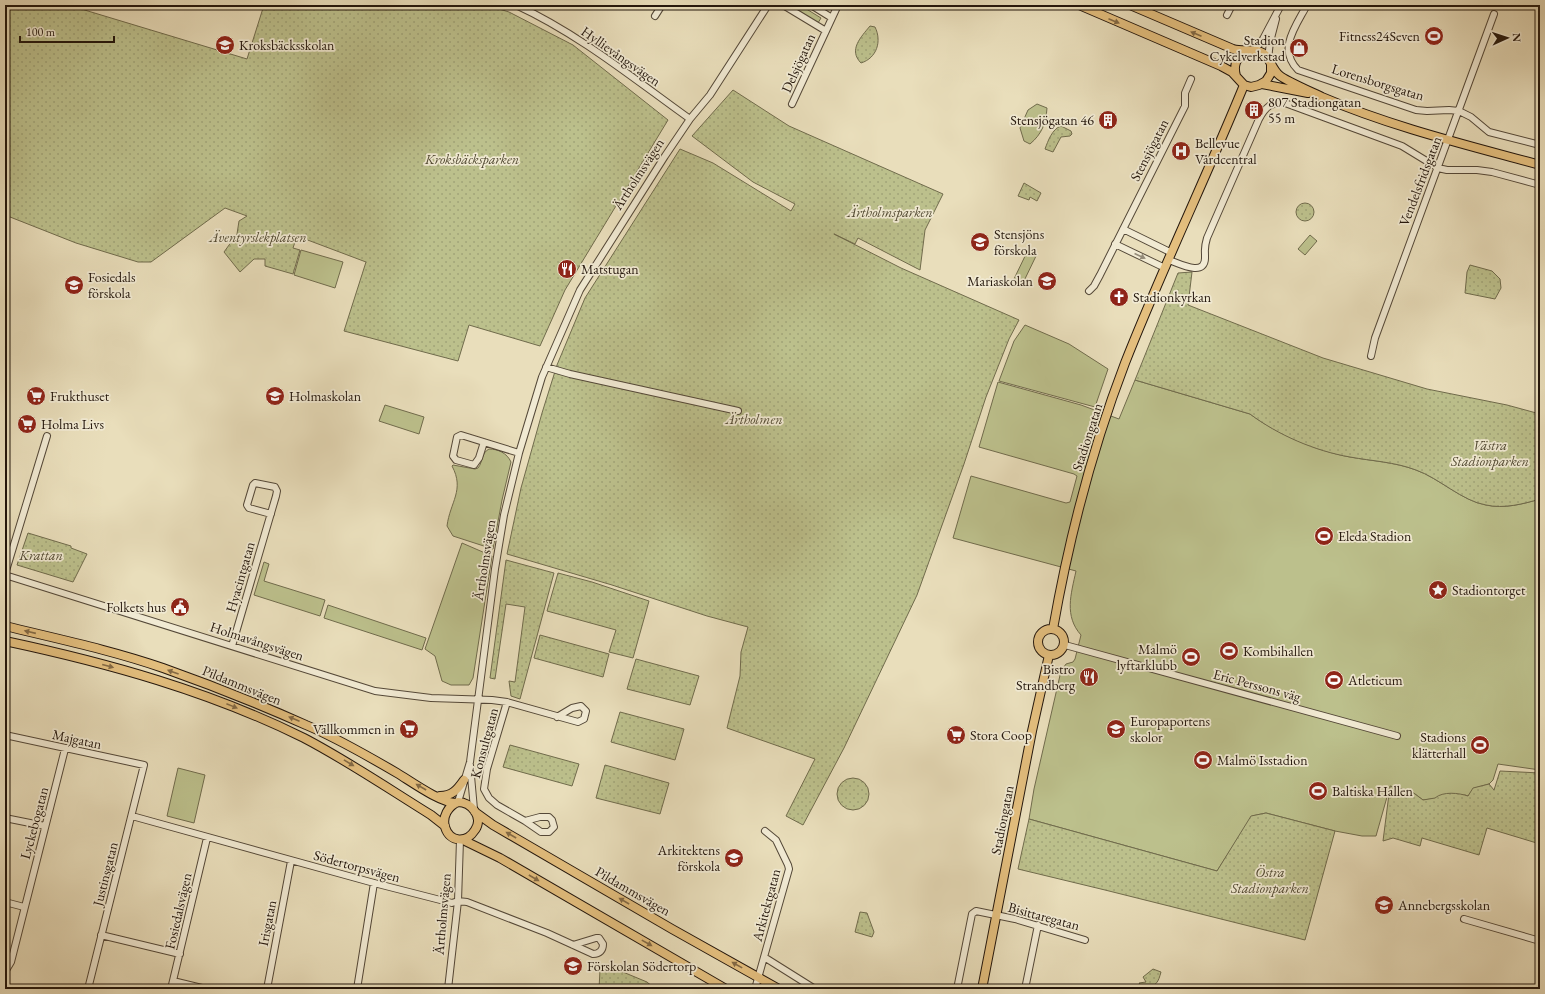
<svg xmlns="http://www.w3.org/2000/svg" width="1545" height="994" viewBox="0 0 1545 994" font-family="'EB Garamond',serif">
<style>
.grass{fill:#bcc08c;stroke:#706b4c}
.park{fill:url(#park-dots);stroke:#706b4c}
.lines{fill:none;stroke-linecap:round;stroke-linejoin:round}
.minor-casing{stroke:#544838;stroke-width:8}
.major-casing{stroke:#23160c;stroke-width:10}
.minor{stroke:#f1ead3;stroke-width:6}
.major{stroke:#e4bf7e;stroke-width:8}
.oneway{fill:#846a45}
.oneway2{fill:#948b79}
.labels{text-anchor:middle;stroke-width:3.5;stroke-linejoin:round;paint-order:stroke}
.poi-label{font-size:14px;fill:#23160c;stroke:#f1ead3;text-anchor:start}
.street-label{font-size:14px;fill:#23160c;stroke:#f1ead3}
.park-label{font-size:14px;font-style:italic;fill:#514932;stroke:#f1ead3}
</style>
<defs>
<pattern id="park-dots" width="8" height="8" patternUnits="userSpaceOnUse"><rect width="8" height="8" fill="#bcc08c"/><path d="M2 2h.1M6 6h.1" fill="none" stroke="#a1a478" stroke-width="1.8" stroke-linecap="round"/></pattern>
</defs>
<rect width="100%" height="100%" fill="#e9debb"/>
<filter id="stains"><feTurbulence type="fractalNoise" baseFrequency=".005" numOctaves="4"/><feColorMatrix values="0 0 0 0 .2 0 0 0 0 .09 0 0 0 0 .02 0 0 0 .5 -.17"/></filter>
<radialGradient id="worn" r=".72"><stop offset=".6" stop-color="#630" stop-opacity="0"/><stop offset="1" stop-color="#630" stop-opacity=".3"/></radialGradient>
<!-- grass -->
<path class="grass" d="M790 5H800L821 18 818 23Z
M1037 104 1047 108C1046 123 1042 134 1030 144L1024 141 1020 128 1028 110Z
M1310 235 1317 241 1305 255 1298 249Z
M301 250 343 262 335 288 294 275Z
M1028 250 1037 254 1022 285 1013 281Z
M1025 325 1069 344 1108 369 1095 407 999 381 1014 341Z
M1135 380 1250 414C1277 434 1317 451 1350 457 1372 461 1395 462 1416 470 1439 478 1462 501 1486 505 1504 509 1523 504 1540 499V770L1498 764 1493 780 1489 784 1475 788 1468 796 1465 795 1423 800 1411 791 1398 789 1387 797 1376 836H1362L1335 831 1266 813 1252 816 1217 871 1029 819 1034 789 1061 671 1066 664 1073 662 1075 659 1081 635C1064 616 1071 594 1076 571L953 538 971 476 1066 503 1070 502 1077 476 1074 474 979 447 998 382 1081 405 1119 419Z
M385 405 424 417 419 434 379 421Z
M489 449C498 449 507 453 511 462L502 500 493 549 453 536 447 526C450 502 465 490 452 466L453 465 475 469 478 468C483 462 481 453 489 449Z
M462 543 492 556 473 678 469 685H451L442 681 435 656 425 649Z
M264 562 269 564 264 581 325 600 320 616 254 595Z
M328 605 426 638 422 650 324 618Z
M178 768 205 775 194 823 167 816Z"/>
<!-- park -->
<path class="park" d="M5 5H68L247 59 264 5H486L509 12 573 45 668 120 565 290 540 346 469 325 458 361 344 331 366 262 297 236 293 248 300 250 293 274 265 266V259H254L240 272 224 252 237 234 239 221 247 216 225 208 151 262H138L76 243 5 215Z
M870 26 875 27C882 41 877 58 861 63 848 50 861 37 870 26Z
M733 90 789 126 943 194 925 230 920 270 858 238 855 244 834 234 901 268 1019 320 1009 339 986 397 964 464 917 595 844 748 803 825 786 816 815 759 727 728 740 676 741 652 748 627 707 616 612 585 507 554 521 488 542 413 557 365 585 298 680 149 713 163 791 211 795 204 753 182 692 136Z
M1061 126 1071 131 1072 134 1070 136 1061 137 1053 152 1045 149C1048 141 1052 129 1061 126Z
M1024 183 1041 193 1037 201 1030 197 1029 200 1018 196Z
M1296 212a9 9 0 1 1 18 0a9 9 0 1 1-18 0Z
M1470 265 1492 271 1500 279 1501 288 1495 299 1465 293 1467 272Z
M1192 272 1188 305 1323 358 1427 389 1507 405 1540 414V499C1523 504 1504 509 1486 505 1462 501 1439 478 1416 470 1395 462 1372 461 1350 457 1315 451 1278 435 1250 414L1135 380 1178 273Z
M28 533 71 546V548L87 554 73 582 17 565Z
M506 560 554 573 520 699 511 696 509 681 515 682 525 607 506 604 495 679 490 678Z
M558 573 592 582 649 601 633 658 609 652 616 630 547 611Z
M540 635 609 654 603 677 534 658Z
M636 659 699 676 690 705 627 689Z
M620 712 684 729 675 760 611 742Z
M510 745 579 764 572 786 503 767Z
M605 765 669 783 660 814 596 798Z
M1500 771 1540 773V844L1487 828 1479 855 1422 838 1420 846 1393 838 1383 841 1390 786 1411 791 1423 800 1435 798C1443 791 1459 793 1468 796L1473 788 1489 784 1494 790Z
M837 794a16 16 0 1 1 32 0a16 16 0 1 1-32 0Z
M1266 813 1335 831 1305 940 1105 890 1018 869 1029 819 1217 871 1251 816Z
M860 912 867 913 874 932 872 937 855 932Z
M606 965 647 982 654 988 653 989H599L600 970Z
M1153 969 1161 972C1158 983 1157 984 1147 989L1145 986 1142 987 1139 983 1146 982 1143 977Z"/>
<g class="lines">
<defs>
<path id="minor" d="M516 5C579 34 634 79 690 119
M783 5 826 31
M811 5 832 18
M1307 5C1296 26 1277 49 1298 70L1416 110 1427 111 1449 110 1459 111 1471 117 1489 132 1540 145
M1227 15 1232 5
M655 16 662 5
M1254 51 1263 39 1281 5
M1268 59 1270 42 1276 19
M792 104 838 5
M1123 229 1172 253
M1115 244 1165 268
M1169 260C1178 263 1206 278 1205 257 1205 247 1204 248 1207 238L1259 119C1265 108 1271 101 1285 103L1402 146 1438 168 1447 170H1477L1492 172 1540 185
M1089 291 1094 286 1100 275 1185 106V93L1191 79
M1371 356 1375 338 1494 14
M546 367 570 374 738 411
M484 442 479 458 474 465 456 460 453 456 457 437 461 435 519 453
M5 574 47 436
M5 575 375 691 431 698 492 700 507 702 578 722 584 719 586 711 581 706 572 708 557 717
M1065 645 1397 736
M232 646 276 496 277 491 275 487 255 483 253 485 247 505 249 508 271 514
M507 702 487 769 484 789 489 798 497 805 525 821 540 817H549L552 820 554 827 549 832H541L525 821
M5 735 144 765 88 989
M470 765 474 809
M458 802 470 762 495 569 504 515 519 453 542 377 580 290 665 156 690 119 710 95 768 5
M132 816 374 883 452 903 458 901 467 902 547 933 593 954C600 954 603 950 603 944L599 938H596L573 945
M5 818 45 826
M765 831 776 840 788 865 789 869 764 957 815 989
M5 902 24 907
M1464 919 1540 941
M101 935 180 954
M5 972 11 962 65 749
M173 981 206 989
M171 989 207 838
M267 989 291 861
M357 989 374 883
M448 989 458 901 460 840
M755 989 764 957
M957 989 972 914 976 911 1015 919 1085 940
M1025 989 1038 925"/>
<path id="major" d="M1079 5 1221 66 1232 72 1244 85 1251 87 1259 85 1266 81 1271 73V63
M1130 5 1233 49C1243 52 1254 48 1263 53 1270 58 1272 69 1279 75 1284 80 1314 93 1322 97 1392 127 1467 145 1540 165
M1236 76C1233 65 1236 58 1246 52
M1262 84 1308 93
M5 626C58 639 111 650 163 668 211 685 259 704 306 725 337 738 368 756 397 773 412 782 439 802 456 803
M1038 642a13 13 0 1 1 26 0a13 13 0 1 1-26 0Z
M1053 629C1069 538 1092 449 1125 363 1162 269 1206 178 1244 85
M5 641C108 663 209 691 304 738 348 761 389 789 431 815L445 826
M440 796C452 796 457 790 464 780
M458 802C471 802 484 817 475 830 467 843 450 843 445 827 442 817 448 806 458 802Z
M475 812 493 825 672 929 779 989
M463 840 500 858 726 989
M982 989 1032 731 1049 655"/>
</defs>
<!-- minor casing -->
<use href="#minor" class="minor-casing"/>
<!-- major casing -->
<use href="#major" class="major-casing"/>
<!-- minor -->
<use href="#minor" class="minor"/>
<!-- major -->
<use href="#major" class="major"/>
</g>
<!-- one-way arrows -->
<defs><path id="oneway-solid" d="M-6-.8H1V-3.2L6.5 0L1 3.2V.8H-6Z"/></defs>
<g class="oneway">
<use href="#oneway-solid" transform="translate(1114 21) rotate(23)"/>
<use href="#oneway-solid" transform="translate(1196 34) rotate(-157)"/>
<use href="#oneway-solid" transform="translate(30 632) rotate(-167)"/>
<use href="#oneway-solid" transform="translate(108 666) rotate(15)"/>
<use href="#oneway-solid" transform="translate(173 672) rotate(-160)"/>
<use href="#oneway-solid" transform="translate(232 706) rotate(22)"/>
<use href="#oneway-solid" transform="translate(294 719) rotate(-157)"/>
<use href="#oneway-solid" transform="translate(349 763) rotate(31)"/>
<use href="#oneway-solid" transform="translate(421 787) rotate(-150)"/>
<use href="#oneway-solid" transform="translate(511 835) rotate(-150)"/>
<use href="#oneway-solid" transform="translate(534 878) rotate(30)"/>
<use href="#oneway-solid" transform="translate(624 901) rotate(-150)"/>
<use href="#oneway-solid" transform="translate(647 943) rotate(29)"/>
<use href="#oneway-solid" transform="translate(737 965) rotate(-151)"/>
</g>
<use class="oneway2" href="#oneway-solid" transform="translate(1140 256) rotate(25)"/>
<!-- icons -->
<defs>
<symbol id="stadium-disc" viewBox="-11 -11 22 22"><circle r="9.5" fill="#8f2418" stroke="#f1ead3"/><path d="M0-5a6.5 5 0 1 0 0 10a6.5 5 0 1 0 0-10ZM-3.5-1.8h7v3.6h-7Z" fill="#fff"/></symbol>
<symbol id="school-disc" viewBox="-11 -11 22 22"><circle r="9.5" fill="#8f2418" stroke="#f1ead3"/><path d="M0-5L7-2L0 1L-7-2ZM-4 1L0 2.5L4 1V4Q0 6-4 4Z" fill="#fff"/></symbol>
<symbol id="shop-disc" viewBox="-11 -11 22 22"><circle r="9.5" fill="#8f2418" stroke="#f1ead3"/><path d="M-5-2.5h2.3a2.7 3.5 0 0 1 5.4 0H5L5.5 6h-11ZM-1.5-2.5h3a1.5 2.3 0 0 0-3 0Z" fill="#fff"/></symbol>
<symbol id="building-disc" viewBox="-11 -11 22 22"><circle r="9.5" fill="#8f2418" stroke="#f1ead3"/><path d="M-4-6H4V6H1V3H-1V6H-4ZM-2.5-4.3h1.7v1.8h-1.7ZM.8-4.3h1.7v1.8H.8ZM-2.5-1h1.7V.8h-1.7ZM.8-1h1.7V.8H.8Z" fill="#fff"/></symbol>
<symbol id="hospital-disc" viewBox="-11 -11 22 22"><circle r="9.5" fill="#8f2418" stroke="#f1ead3"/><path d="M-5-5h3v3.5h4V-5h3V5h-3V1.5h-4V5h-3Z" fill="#fff"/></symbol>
<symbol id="restaurant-disc" viewBox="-11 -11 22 22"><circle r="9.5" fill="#8f2418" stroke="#f1ead3"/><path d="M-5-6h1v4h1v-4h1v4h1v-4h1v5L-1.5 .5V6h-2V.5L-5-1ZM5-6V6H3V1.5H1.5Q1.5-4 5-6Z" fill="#fff"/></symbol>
<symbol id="church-disc" viewBox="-11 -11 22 22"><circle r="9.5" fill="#8f2418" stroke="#f1ead3"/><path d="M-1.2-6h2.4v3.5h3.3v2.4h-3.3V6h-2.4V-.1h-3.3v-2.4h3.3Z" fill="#fff"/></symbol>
<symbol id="supermarket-disc" viewBox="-11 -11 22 22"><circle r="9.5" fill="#8f2418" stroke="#f1ead3"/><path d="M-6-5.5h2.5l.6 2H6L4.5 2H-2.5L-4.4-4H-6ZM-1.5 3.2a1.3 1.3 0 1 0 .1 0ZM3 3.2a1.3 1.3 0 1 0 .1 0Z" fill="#fff"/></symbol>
<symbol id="sight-disc" viewBox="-11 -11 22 22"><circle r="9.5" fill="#8f2418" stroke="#f1ead3"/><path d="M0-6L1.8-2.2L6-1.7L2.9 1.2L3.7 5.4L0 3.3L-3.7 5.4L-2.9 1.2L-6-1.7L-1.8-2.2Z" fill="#fff"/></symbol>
<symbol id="civic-disc" viewBox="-11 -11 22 22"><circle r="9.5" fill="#8f2418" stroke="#f1ead3"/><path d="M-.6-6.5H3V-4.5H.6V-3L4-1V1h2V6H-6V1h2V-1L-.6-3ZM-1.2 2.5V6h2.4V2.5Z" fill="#fff"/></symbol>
</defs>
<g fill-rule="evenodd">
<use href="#stadium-disc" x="1423" y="25" width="22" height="22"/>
<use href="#school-disc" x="214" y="34" width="22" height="22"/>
<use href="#shop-disc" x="1288" y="37" width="22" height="22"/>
<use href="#building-disc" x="1243" y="99" width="22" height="22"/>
<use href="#building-disc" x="1097" y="109" width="22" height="22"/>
<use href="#hospital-disc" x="1170" y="140" width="22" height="22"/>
<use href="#school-disc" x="969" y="231" width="22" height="22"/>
<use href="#restaurant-disc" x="556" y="258" width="22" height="22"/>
<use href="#school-disc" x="1036" y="270" width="22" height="22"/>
<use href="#school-disc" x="63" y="274" width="22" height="22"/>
<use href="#church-disc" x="1108" y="286" width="22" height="22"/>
<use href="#supermarket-disc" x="25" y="385" width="22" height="22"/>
<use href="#school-disc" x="264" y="385" width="22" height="22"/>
<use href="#supermarket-disc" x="16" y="413" width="22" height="22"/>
<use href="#stadium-disc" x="1313" y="525" width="22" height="22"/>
<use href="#sight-disc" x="1427" y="579" width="22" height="22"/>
<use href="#civic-disc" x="169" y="596" width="22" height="22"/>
<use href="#stadium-disc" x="1218" y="640" width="22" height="22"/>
<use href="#stadium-disc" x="1180" y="646" width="22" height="22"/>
<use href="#restaurant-disc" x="1078" y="666" width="22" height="22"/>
<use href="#stadium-disc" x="1323" y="669" width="22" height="22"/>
<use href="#supermarket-disc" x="398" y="718" width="22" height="22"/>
<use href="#school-disc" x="1105" y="718" width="22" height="22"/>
<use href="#supermarket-disc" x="945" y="724" width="22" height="22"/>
<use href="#stadium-disc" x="1469" y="734" width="22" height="22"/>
<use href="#stadium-disc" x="1192" y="749" width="22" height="22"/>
<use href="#stadium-disc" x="1307" y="780" width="22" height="22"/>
<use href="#school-disc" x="723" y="847" width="22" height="22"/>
<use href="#school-disc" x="1373" y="894" width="22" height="22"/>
<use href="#school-disc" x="562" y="955" width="22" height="22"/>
</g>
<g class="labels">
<!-- poi labels -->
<g class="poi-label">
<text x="1420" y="41" text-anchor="end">Fitness24Seven</text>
<text x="1285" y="45" text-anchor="end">Stadion<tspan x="1285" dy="16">Cykelverkstad</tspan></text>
<text x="239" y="50">Kroksbäcksskolan</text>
<text x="1268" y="107">807 Stadiongatan<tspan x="1268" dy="16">55 m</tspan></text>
<text x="1094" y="125" text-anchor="end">Stensjögatan 46</text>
<text x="1195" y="148">Bellevue<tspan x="1195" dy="16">Vårdcentral</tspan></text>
<text x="994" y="239">Stensjöns<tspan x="994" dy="16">förskola</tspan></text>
<text x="581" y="274">Matstugan</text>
<text x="88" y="282">Fosiedals<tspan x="88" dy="16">förskola</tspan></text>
<text x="1033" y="286" text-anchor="end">Mariaskolan</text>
<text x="1133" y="302">Stadionkyrkan</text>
<text x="50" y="401">Frukthuset</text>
<text x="289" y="401">Holmaskolan</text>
<text x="41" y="429">Holma Livs</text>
<text x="1338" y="541">Eleda Stadion</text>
<text x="1452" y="595">Stadiontorget</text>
<text x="166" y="612" text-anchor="end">Folkets hus</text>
<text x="1177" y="654" text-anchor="end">Malmö<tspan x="1177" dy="16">lyftarklubb</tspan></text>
<text x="1243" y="656">Kombihallen</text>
<text x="1075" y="674" text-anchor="end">Bistro<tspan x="1075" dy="16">Strandberg</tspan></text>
<text x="1348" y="685">Atleticum</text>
<text x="1130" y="726">Europaportens<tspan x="1130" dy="16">skolor</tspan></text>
<text x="395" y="734" text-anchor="end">Vällkommen in</text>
<text x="970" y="740">Stora Coop</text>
<text x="1466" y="742" text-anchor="end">Stadions<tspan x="1466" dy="16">klätterhall</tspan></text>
<text x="1217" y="765">Malmö Isstadion</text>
<text x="1332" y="796">Baltiska Hallen</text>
<text x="720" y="855" text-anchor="end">Arkitektens<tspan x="720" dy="16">förskola</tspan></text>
<text x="1398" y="910">Annebergsskolan</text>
<text x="587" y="971">Förskolan Södertorp</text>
</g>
<!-- street labels -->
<g class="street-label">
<text transform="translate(621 56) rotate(35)" y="5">Hyllievångsvägen</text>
<text transform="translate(798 63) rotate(-66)" y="5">Delsjögatan</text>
<text transform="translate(1378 82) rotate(17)" y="5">Lorensborgsgatan</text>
<text transform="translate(1149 150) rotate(-63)" y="5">Stensjögatan</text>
<text transform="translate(638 174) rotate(-57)" y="5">Ärtholmsvägen</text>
<text transform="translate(1420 181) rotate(-69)" y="5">Vendelsfridsgatan</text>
<text transform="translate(1087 437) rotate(-72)" y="5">Stadiongatan</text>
<text transform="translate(484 560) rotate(-81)" y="5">Ärtholmsvägen</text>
<text transform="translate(240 577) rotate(-74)" y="5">Hyacintgatan</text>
<text transform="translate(257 641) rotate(18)" y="5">Holmavångsvägen</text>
<text transform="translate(242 685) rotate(22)" y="5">Pildammsvägen</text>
<text transform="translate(1257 685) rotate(15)" y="5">Eric Perssons väg</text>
<text transform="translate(77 739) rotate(12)" y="5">Majgatan</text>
<text transform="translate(484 743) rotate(-75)" y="5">Konsultgatan</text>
<text transform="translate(1002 820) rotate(-79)" y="5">Stadiongatan</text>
<text transform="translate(34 823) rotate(-75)" y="5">Lyckebogatan</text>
<text transform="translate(357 866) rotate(15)" y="5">Södertorpsvägen</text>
<text transform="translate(105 874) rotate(-76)" y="5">Justinsgatan</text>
<text transform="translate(633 891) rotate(30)" y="5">Pildammsvägen</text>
<text transform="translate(766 905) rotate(-75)" y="5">Arkitektgatan</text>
<text transform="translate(178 911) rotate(-77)" y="5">Fosiedalsvägen</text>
<text transform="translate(442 914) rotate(-85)" y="5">Ärtholmsvägen</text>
<text transform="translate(1044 916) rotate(15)" y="5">Bisittaregatan</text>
<text transform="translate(267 923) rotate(-79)" y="5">Irisgatan</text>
</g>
<!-- park labels -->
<g class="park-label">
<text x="472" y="164">Kroksbäcksparken</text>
<text x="890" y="217">Ärtholmsparken</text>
<text x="258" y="242">Äventyrslekplatsen</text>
<text x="754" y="424">Ärtholmen</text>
<text x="1490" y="450">Västra<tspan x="1490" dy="16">Stadionparken</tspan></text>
<text x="41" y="560">Krattan</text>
<text x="1270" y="877">Östra<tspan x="1270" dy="16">Stadionparken</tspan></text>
</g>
</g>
<!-- margin -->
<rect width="1545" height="994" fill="none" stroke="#e9debb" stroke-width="20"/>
<rect x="6" y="6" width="1533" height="982" fill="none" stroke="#23160c" stroke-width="2"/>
<rect x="10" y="10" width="1525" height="974" fill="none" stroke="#23160c"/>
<!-- north arrow -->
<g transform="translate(1507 38) rotate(87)" stroke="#f1ead3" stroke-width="3" paint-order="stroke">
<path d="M0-3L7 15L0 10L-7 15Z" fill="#23160c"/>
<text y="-6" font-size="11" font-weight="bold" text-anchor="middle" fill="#23160c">N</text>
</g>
<!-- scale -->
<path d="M20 36v6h94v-6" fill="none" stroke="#23160c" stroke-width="2"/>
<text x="26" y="36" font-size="12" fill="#23160c" stroke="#f1ead3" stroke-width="3" paint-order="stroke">100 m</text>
<rect width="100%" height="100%" filter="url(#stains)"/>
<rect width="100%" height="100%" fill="url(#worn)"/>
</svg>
